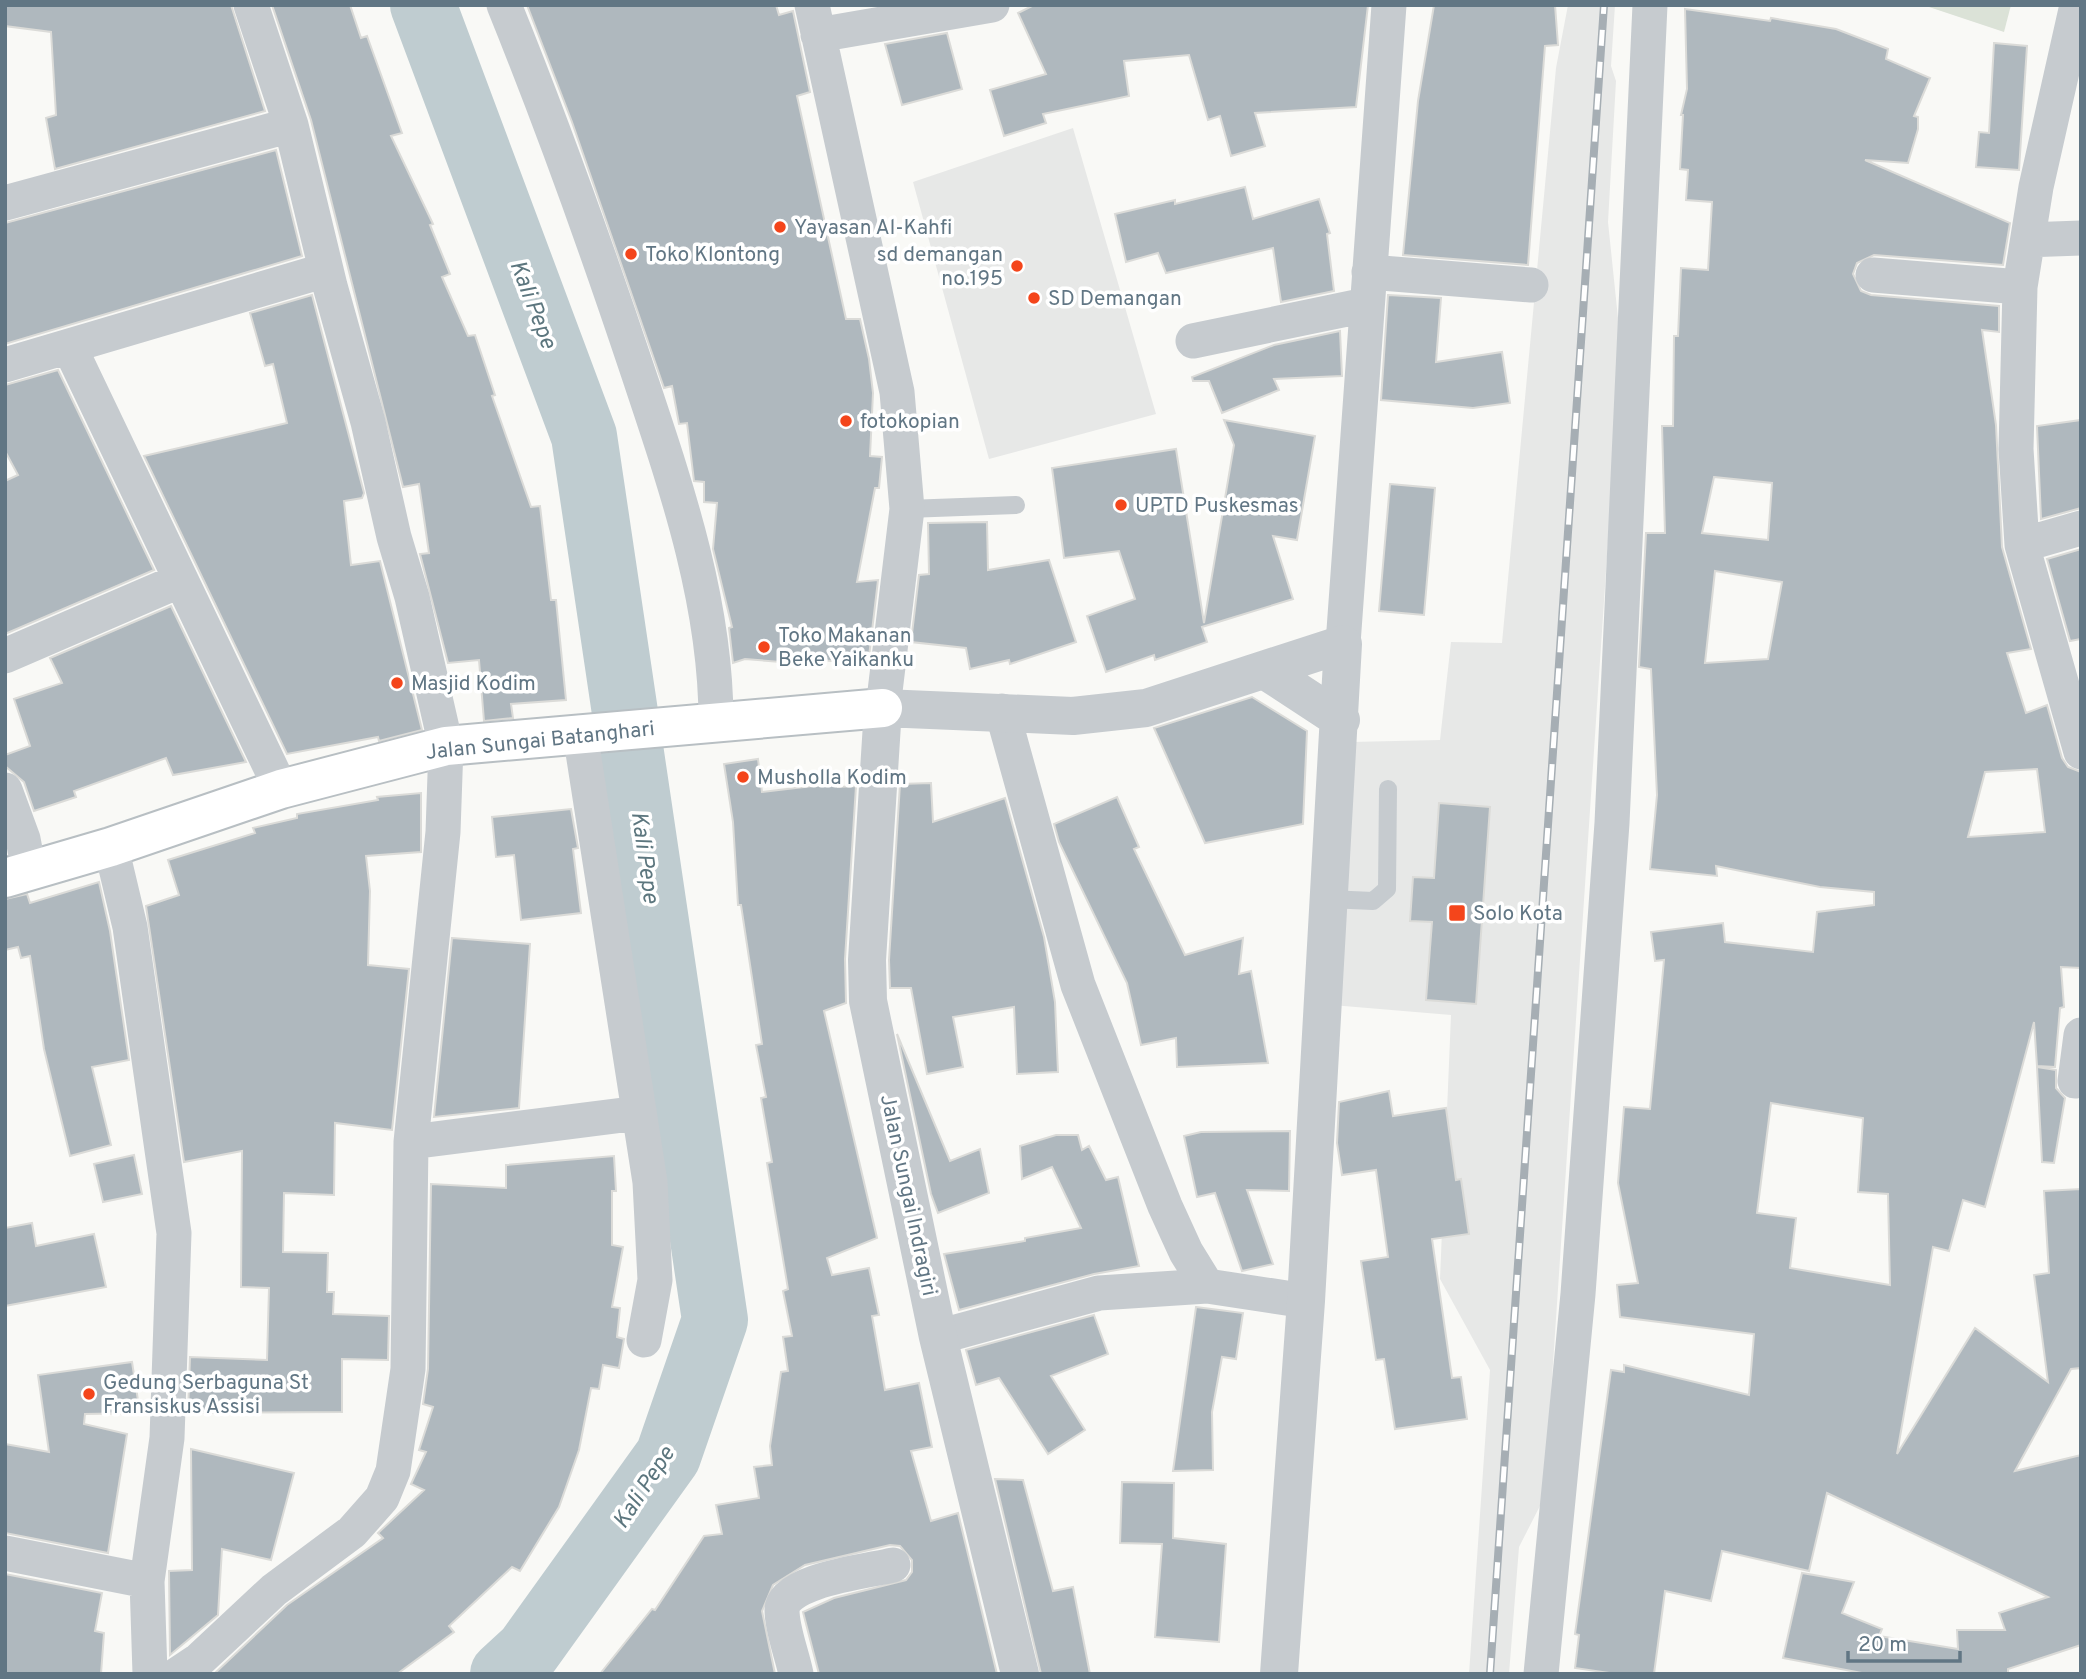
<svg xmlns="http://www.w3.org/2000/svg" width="2086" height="1679" viewBox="0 0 2086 1679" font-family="Overpass,sans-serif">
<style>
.built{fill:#e7e8e7}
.green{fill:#dbe2d7}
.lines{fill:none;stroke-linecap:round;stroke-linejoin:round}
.river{stroke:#bfccd0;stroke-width:66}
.building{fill:#afb8be;stroke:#dbdbd8;stroke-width:2;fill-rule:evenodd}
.secondary-casing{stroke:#b8bfc3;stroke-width:42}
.service{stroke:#c6cbcf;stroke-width:18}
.minor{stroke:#c6cbcf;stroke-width:35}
.tertiary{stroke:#c6cbcf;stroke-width:38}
.secondary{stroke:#fff;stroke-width:38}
.rail-casing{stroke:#a6aeb4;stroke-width:8}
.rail{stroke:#fff;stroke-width:5;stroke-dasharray:16;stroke-linecap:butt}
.poi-dot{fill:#f4451b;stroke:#fff;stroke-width:2.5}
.labels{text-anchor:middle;stroke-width:7;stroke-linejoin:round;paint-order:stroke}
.poi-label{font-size:21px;fill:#617684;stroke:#fff;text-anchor:start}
.street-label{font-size:21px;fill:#617684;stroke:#fff}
.water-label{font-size:23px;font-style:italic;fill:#5c767e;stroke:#fff}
</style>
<rect width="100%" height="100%" fill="#f9f9f6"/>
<!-- built -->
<path class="built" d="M1568 5H1615L1611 66 1616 81 1608 222 1621 347 1544 1498 1519 1547 1509 1674H1469L1490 1370 1440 1279 1451 1015 1332 1005 1351 742 1440 740 1451 642 1502 643 1556 68Z
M1073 128 1156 414 989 459 913 182Z"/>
<!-- green -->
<path class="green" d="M1923 5H2011L2004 32Z"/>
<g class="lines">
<!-- river -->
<path class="river" d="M423 5 584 436 715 1320 668 1456 528 1651 503 1674"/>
</g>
<!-- building -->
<path class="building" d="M5 5H231L265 111 55 169 46 118 56 115 51 32 5 26Z
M272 5H350L361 38 367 36 402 133 391 136 433 224 430 225 450 274 442 277 468 336 475 335 495 395 492 396 531 507 540 506 551 600H556L566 700 511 704 513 718 484 721 479 660 448 663 420 554 429 553 419 484 403 487 311 120Z
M527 5H776L779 15 793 11 810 92 797 96 846 319H860L869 359 873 393 870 456 882 457 879 488H875L857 582 878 580 868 665 794 657 793 663 745 659 733 663 729 628 732 627 713 549 717 503 704 502V482L694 481 687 423 679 424 672 386 664 388 572 122Z
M1034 5H1368L1356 107 1255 113 1265 146 1231 156 1220 116 1208 120 1189 55 1124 61 1129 96 1043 114 1046 123 1004 136 990 90 1046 74 1018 13Z
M1434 5H1555L1558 45 1545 46 1528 265 1403 255 1418 101Z
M1685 9 1770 21 1771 18 1836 29 1888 49 1886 59 1930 78 1914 116 1918 117V129L1908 163 1865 160 2010 223 2003 265 1874 255 1857 263 1853 274 1861 291 1871 295 1999 306V332L1982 330 1996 425 2002 547 2031 649 2007 653 2026 713 2047 705 2062 758 2068 767 2081 772V968L2061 967 2064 1007 2060 1008 2055 1067 2037 1066 2034 1022 1985 1207 1963 1200 1949 1251 1933 1247 1897 1454 1975 1328 2048 1382 2034 1275 2049 1273 2044 1191 2081 1189V1368L2071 1369 2015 1471 2081 1455V1645L2008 1669V1674H1867L1783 1658 1802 1573 1854 1582 1842 1613 1882 1629 1879 1636 1958 1649 1957 1630H2005L1999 1613 2048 1597 1827 1493 1809 1571 1722 1551 1711 1601 1665 1591 1654 1674H1616L1575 1668 1579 1635 1575 1634 1611 1370 1624 1372V1365L1749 1395 1754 1334 1620 1317 1617 1285 1638 1283 1618 1183 1624 1107 1650 1109 1664 960 1655 961 1651 932 1723 923 1725 942 1813 952 1817 912 1874 905V892L1820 887 1716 866 1717 876 1650 869 1657 795 1651 669 1639 667 1646 533H1665L1662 426H1673L1674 336H1678L1681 268 1708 270 1712 202 1686 200 1688 170 1680 169 1683 115H1681L1687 89ZM1714 477 1772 483 1768 540 1702 533ZM1715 571 1782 582 1768 659 1705 663ZM2037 769 2045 832 1968 837 1985 772ZM1771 1103 1863 1118 1858 1192 1888 1194 1890 1285 1790 1268 1796 1218 1757 1213Z
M947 33 962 89 902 105 885 44Z
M1994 43 2027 46 2019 170 1976 167 1979 132 1989 133Z
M276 150 302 256 5 344V223Z
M1245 187 1253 219 1319 199 1330 233 1327 234 1334 291 1281 302 1273 248 1166 273 1158 253 1126 262 1115 214 1175 200V204Z
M312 295 364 493 362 498 344 501 351 565 380 561 422 730 379 741 378 737 287 754 144 456 287 423 273 364 265 366 250 313Z
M1388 295 1441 298 1436 362 1502 352 1510 403 1473 408 1381 400Z
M1340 331 1342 376 1274 379 1279 390 1222 413 1209 381H1193L1192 377 1274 345Z
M58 370 154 570 5 634V481L18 475 5 451V385Z
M1224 420 1315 436 1297 540 1273 536 1293 599 1202 627 1207 642 1155 660 1154 655 1106 672 1087 616 1135 599 1119 551 1064 558 1052 468 1176 449 1204 623 1234 445Z
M2081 420V508L2041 519 2037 426Z
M1390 484 1435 488 1424 615 1379 611Z
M987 522 988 570 1049 560 1076 642 1010 664 1009 660 970 669 966 648 911 642 919 575 929 574 928 523Z
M2081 549V639L2070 641 2047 559Z
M171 606 246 762 173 775 166 758 74 791 76 797 34 811 24 782 5 766V755L30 746 14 699 62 683 50 658Z
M1252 697 1307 731 1303 824 1205 843 1154 728Z
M758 759 762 792 838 783V787L856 786 845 959 846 1003 824 1011 877 1238 827 1258 832 1275 869 1268 879 1315 872 1316 885 1390 919 1383 932 1447 911 1451 931 1521 958 1513 997 1674H819L803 1612 834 1598 906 1580 912 1572V1560L900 1546 890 1545 805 1565 773 1585 762 1611 775 1674H600L652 1609 655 1610 704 1536 722 1534 716 1505 759 1498 754 1467 772 1465 770 1446 781 1372 788 1371 783 1337 792 1336 783 1291 788 1289 767 1163 772 1162 761 1098 766 1097 756 1045 762 1044 741 905H738L733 822 724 764Z
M931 783 933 822 1005 798 1044 937 1055 1002 1058 1072 1017 1074 1014 1007 953 1017 963 1067 927 1074 911 988H890L889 960 900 784Z
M421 793V852L366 856 370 891 368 965 409 969 392 1130 335 1123 334 1195 284 1193 283 1252 328 1253 327 1292H334L333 1314 389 1316 388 1360 342 1359V1412L188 1413 190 1357 267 1360 269 1288 241 1287 242 1151 184 1162 146 906 179 895 168 860 255 833 253 828 297 818V814L378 800 377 797Z
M1117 797 1139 847 1134 849 1185 955 1243 938 1239 974 1251 971 1268 1063 1177 1067 1176 1038 1141 1045 1127 983 1059 842 1054 824Z
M1439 803 1490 807 1476 1004 1426 1000 1432 922 1410 921 1413 877 1434 878Z
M571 809 578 848 573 849 581 913 521 920 514 855 496 857 492 817Z
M99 882 110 931 129 1060 92 1067 111 1145 70 1156 44 1049 30 956 21 958 18 947 5 950V899L27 894 30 903Z
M452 938 530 944 519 1108 434 1117Z
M897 1034 950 1161 980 1149 989 1193 938 1213 931 1194Z
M2037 1067 2056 1070V1088L2065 1098 2054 1163 2042 1162Z
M1389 1091 1393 1116 1446 1108 1456 1180 1461 1179 1469 1234 1432 1239 1452 1378 1461 1377 1467 1419 1395 1429 1384 1359 1376 1360 1361 1261 1388 1257 1376 1170 1342 1175 1337 1143 1339 1102Z
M1290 1131 1289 1191 1247 1190 1273 1264 1242 1271 1215 1193 1197 1197 1184 1136 1201 1132Z
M1056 1135H1078L1082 1150 1089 1146 1106 1180 1118 1177 1139 1266 1094 1274 959 1310 944 1254 1025 1241V1238L1081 1228 1052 1167 1022 1179 1020 1146Z
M134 1155 142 1194 103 1202 94 1164Z
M614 1156 616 1191H612V1245L623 1247 612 1307 620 1308 617 1337 624 1339 619 1368 603 1365 599 1389 591 1388 579 1450 559 1507 520 1571 512 1567 449 1626 454 1632 397 1674H214L287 1605 383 1538 378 1533 424 1490 411 1484 426 1452 419 1450 433 1407 423 1404 428 1369 431 1184 506 1188V1165Z
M32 1223 36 1246 94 1234 106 1287 5 1306V1228Z
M1196 1307 1243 1313 1236 1359 1222 1357 1212 1412 1213 1470 1173 1471Z
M1094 1315 1108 1354 1051 1376 1085 1430 1048 1454 999 1378 976 1385 966 1350Z
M132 1362 140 1413 85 1414 84 1424 127 1434 108 1553 5 1533V1444L49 1452 38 1375Z
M191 1449 294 1473 271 1560 222 1549 218 1615 170 1655 169 1571 192 1570Z
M995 1479 1023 1480 1053 1591 1073 1587 1090 1674H1041Z
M1122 1482 1174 1483 1173 1538 1226 1544 1219 1642 1155 1637 1162 1544 1120 1543Z
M5 1574 102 1593 95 1631 104 1633 101 1674H5Z"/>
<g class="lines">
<defs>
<path id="secondary" d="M5 878 111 847 281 789 446 746 883 708"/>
</defs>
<!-- secondary casing -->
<use href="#secondary" class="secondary-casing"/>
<!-- service -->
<path class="service" d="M907 509 1016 505
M1328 899 1373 901 1387 889 1388 789"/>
<!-- minor -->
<path class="minor" d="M504 5C553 126 597 249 638 372 676 486 716 601 716 721
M812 5 897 392 907 509 883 708
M2077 5 2036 187 2020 287 2016 449 2022 545 2081 752
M818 35 992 5
M5 203 291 125
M2028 240 2081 238
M1369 272 1531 285
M1873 275 2020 287
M1193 341 1366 305
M70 348 281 789
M5 365 326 270
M2022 545 2081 528
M1343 644 1389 5
M5 656 181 580
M1002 711 1078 985 1165 1206 1186 1252 1207 1286 1306 1301
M580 733 650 1182 655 1280 644 1340
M5 790 23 839 29 871
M111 847 130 927 174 1233 167 1438 147 1581 150 1674
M2075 1081 2081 1035
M411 1142 639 1113
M938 1337 1099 1293 1207 1286
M5 1553 147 1581
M178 1674 199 1660 274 1590 352 1532 382 1498 393 1471 408 1369 411 1142 443 832 446 746 412 597 394 537 368 422 330 286 291 125 251 5
M796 1674C792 1654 782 1630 782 1610 783 1580 869 1571 893 1565
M1541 1674 1578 1294 1612 823 1650 5"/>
<!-- tertiary -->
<path class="tertiary" d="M1266 671 1341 720
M1020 1674 938 1337 868 1001 867 960 883 708 1073 716 1146 708 1343 644 1306 1301 1279 1674"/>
<!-- secondary -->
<use href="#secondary" class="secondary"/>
<defs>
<path id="rail" d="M1490 1674 1604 5"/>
</defs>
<!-- rail casing -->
<use href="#rail" class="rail-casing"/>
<!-- rail -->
<use href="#rail" class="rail"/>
</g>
<!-- markers -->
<g class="poi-dot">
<circle cx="780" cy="227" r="7"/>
<circle cx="631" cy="254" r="7"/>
<circle cx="1017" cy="266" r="7"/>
<circle cx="1034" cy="298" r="7"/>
<circle cx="846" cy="421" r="7"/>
<circle cx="1121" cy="505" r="7"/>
<circle cx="764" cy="647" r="7"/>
<circle cx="397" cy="683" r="7"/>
<circle cx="743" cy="777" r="7"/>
<rect x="1448" y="904" width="18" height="18" rx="3.5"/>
<circle cx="89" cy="1394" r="7"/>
</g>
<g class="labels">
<!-- poi labels -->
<g class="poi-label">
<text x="794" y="234">Yayasan Al-Kahfi</text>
<text x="645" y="261">Toko Klontong</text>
<text x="1003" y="261" text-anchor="end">sd demangan<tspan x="1003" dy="24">no.195</tspan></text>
<text x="1048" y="305">SD Demangan</text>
<text x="860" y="428">fotokopian</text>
<text x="1135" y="512">UPTD Puskesmas</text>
<text x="778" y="642">Toko Makanan<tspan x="778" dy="24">Beke Yaikanku</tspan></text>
<text x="411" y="690">Masjid Kodim</text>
<text x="757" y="784">Musholla Kodim</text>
<text x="1473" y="920">Solo Kota</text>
<text x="103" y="1389">Gedung Serbaguna St<tspan x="103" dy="24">Fransiskus Assisi</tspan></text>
</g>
<!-- street labels -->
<g class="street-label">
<text transform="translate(540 740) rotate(-6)" y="7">Jalan Sungai Batanghari</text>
<text transform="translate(909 1195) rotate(78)" y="7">Jalan Sungai Indragiri</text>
</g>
<!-- water labels -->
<g class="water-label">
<text transform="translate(534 304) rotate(69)" y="8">Kali Pepe</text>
<text transform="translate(646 857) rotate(82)" y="8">Kali Pepe</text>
<text transform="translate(643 1487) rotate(-57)" y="8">Kali Pepe</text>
</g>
</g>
<!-- border -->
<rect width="2086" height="1679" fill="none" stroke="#617684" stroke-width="14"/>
<!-- scale -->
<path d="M1848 1651v10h112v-10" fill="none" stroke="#617684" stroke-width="3.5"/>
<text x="1858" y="1651" font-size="21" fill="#617684" stroke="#ffffff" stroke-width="5" paint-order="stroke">20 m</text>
</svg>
